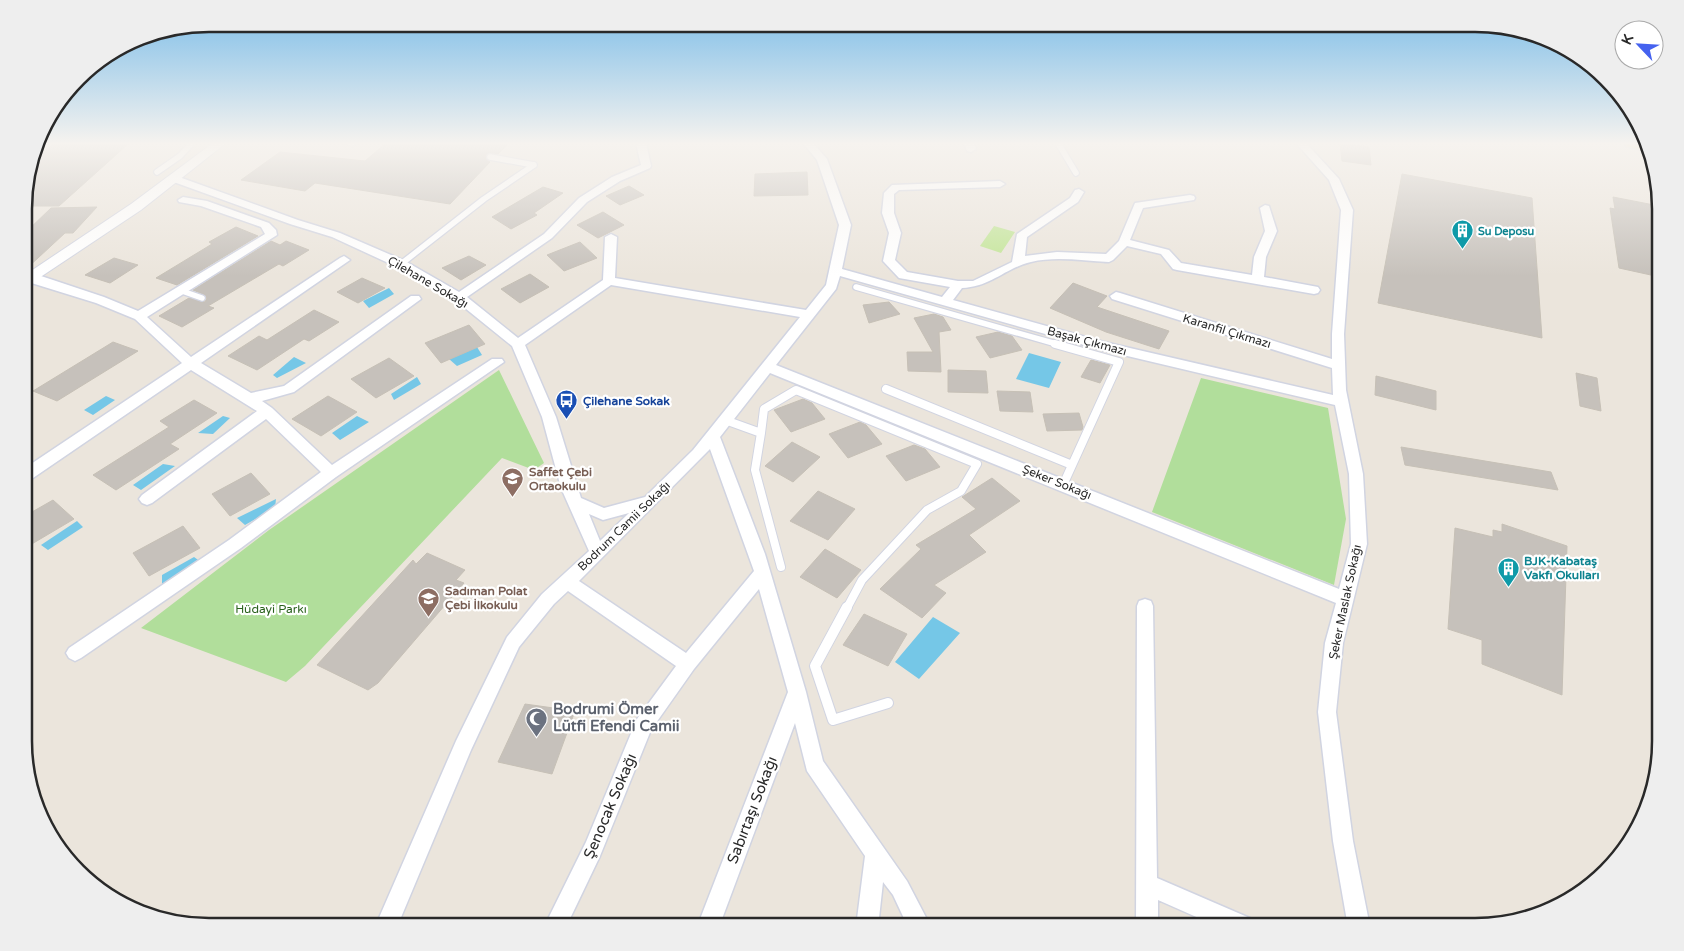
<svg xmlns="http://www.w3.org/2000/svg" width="1684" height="951" viewBox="0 0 1684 951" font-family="'Varela Round',sans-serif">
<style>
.green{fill:#b1de9b}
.pitch{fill:#c3e598}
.water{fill:#75c7e7}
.building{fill:#c6c1bb;stroke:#c6c0b6}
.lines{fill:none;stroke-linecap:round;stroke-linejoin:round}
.service-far2-casing{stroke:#d1d4e1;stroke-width:8}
.service-far1-casing{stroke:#d1d4e1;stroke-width:10}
.service-casing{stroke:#d1d4e1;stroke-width:12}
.minor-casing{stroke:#d1d4e1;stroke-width:3}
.tertiary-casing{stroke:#d1d4e1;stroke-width:2}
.primary-casing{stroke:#c7c7c7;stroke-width:3}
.service-far2{stroke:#fff;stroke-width:5.5}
.service-far1{stroke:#fff;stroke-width:8}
.service{stroke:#fff;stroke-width:10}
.minor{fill:#fff;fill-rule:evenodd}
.tertiary{fill:#fff;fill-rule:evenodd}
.primary{fill:#e8cb64;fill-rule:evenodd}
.labels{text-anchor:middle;stroke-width:4.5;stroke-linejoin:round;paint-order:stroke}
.far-culture-label{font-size:11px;font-weight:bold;fill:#0d838f;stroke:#fff;text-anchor:start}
.street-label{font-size:12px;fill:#292929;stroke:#fff}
.transit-label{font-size:12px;font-weight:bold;fill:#164399;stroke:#fff;text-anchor:start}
.education-label{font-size:12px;font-weight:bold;fill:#785e54;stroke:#fff;text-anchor:start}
.culture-label{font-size:12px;font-weight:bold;fill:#0d838f;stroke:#fff;text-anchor:start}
.park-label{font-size:12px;fill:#2b621e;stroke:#fff}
.near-worship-label{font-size:15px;font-weight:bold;fill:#5b616d;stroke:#fff;text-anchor:start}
.near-street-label{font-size:15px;fill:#292929;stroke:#fff}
.rim{fill:none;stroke:#292929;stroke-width:2.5}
</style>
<rect width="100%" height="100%" fill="#ebe5dc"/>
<!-- green -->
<path class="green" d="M499 370 544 463 534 470 502 458 305 666 286 682 141 628 269 530Z
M1201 378 1328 408 1346 519 1334 585 1152 512Z"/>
<!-- pitch -->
<path class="pitch" d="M994 226 1015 232 1001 253 980 246Z"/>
<!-- water -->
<path class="water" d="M389 288 394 294 369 308 363 301Z
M477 347 482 355 457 366 449 359Z
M1029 353 1061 362 1049 388 1016 379Z
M294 357 306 363 277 378 273 375Z
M417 377 421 384 394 400 391 394Z
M106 396 115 400 93 415 84 410Z
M223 416 230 418 213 434 198 433Z
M357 416 369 422 340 440 332 433Z
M163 464 175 466 141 490 133 485Z
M276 499 275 508 245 525 237 518Z
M77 521 83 527 48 550 41 545Z
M194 557 201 562 162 585V575Z
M933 617 960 633 919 679 895 662Z"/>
<!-- building -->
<path class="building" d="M55 143H95L127 145 59 206H25V186L33 159Z
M386 143H509L498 154H487L486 159 490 162 450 204 315 183 305 191 241 180 280 152 365 161Z
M1340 143 1369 147 1371 165 1342 161Z
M807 172 808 195 754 196 755 174Z
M1402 174 1532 198 1542 338 1378 303Z
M629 186 644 195 620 205 606 196Z
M543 187 563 193 534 213 537 215 511 229 492 217Z
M1613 197 1654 205 1660 230V277L1619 268 1610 208 1615 209Z
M97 207 73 233H65L25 270V233L51 208Z
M603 212 624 225 598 238 577 225Z
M236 227 258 236 177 285 156 278 212 244 209 242Z
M271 241 280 245 286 241 309 250 283 266 279 264 208 306 214 308 182 327 159 316 189 298 205 302 207 298 205 295 193 290Z
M580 242 597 258 564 271 547 255Z
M469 256 486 265 461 280 442 268Z
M114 258 138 265 110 283 85 275Z
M530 274 549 287 520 303 501 289Z
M362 278 385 288 358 303 337 292Z
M1073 283 1107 296 1097 307 1169 331 1159 349 1106 332 1050 308Z
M889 302 900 314 869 323 863 305Z
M314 310 339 322 309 341 304 339 257 370 228 356 259 336 267 340Z
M934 314 943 317 951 330 939 332 941 372 908 371 907 352H933L914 318Z
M469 325 485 344 441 363 425 343Z
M998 332 1012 336 1022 350 990 358 976 337Z
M113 342 138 351 57 401 33 391Z
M389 358 414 376 376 398 351 379Z
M1091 360 1110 365 1100 383 1081 377Z
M948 370 986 371 988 393 948 392Z
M1576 373 1597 378 1601 411 1580 406Z
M1376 376 1436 391V410L1375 395Z
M997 391 1030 392 1033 412 1000 411Z
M328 396 357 412 321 436 292 419Z
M803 399 812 403 825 419 791 432 774 410Z
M194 400 217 413 170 444 179 449 116 490 93 475 169 427 160 421Z
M1079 413 1083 427 1082 430 1047 431 1043 414Z
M860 422 866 425 882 444 848 458 829 434Z
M792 442 820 457 793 482 765 466Z
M914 445 925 449 940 467 906 481 886 456Z
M1401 447 1551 472 1558 490 1405 465Z
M251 473 270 494 230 516 212 494Z
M992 478 1020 501 969 535 986 552 934 585 946 593 922 618 880 589 921 549 916 545 976 509 962 497Z
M818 491 855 509 828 540 790 521Z
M53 500 74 519 25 548V516Z
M1502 524 1567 546 1562 695 1482 664V640L1448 629 1455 528 1493 537V530L1502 532Z
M183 526 200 548 149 576 133 553Z
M825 549 861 570 837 598 800 577Z
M427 553 465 570 456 580 464 583 378 683 368 690 317 665 413 560 416 564Z
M864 614 907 634 888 666 843 645Z
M525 704 575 711 552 774 498 762Z"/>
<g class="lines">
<defs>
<path id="service-far2" d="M1058 143 1076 173
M490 157 534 165
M157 172 180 156 192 143
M401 264 484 199 534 165
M856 287 1060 345
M182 291 202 298"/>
<path id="service-far1" d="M1055 344 1119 362 1063 485
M886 389 1072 465
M725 420 761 433 755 470 781 567
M761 433 764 409 796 390 977 464 961 491 927 510 862 580 847 608"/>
<path id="service" d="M847 607 815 666 833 720 888 703"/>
<path id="minor" d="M344 143H357L352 146Z
M636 143H646L651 166 650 168 620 181 587 202 552 238 467 297 518 338 603 280 605 237 611 234 617 237 615 278 806 310 826 285 839 225 817 160 803 143H813L827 159 851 225 842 269 942 297 950 287 899 278 883 261 889 233 882 213 884 193 892 185 1000 181 1005 184 1000 187 899 190 894 194V213L901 233 895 260 907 272 958 281H973L1012 262 1017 234 1070 198 1075 190 1079 189 1084 192 1078 202 1027 237 1025 256 1057 252 1106 254 1119 241 1135 203 1190 195 1194 196 1195 198 1194 200 1143 208 1130 240 1169 250 1181 263 1252 275 1254 257 1265 231 1260 208 1265 205 1269 206 1277 231 1266 257 1264 277 1318 287 1320 290 1318 293 1314 294 1177 270 1173 269 1161 254 1127 246 1113 260 1109 262C1084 261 1056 256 1031 262 1005 268 991 287 962 288L953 300 1104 342 1333 395 1332 368 1112 299 1110 296 1116 292 1120 293 1332 359V334L1341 210 1329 180 1296 143H1306L1339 179 1353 210 1344 334 1346 390 1363 474 1367 544 1343 643 1336 712 1353 841 1370 927H1348L1333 841 1318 712 1325 643 1336 603 770 373 720 437 765 554 806 692 823 761 907 881 931 927H908L893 895 883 882 878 927H856L865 856 807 771 795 723 719 927H697L788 692 759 589 694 669 651 730 600 856 566 927H544L586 842 637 719 676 666 568 591 554 604 519 647 471 750 397 927H375L456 741 507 637 542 594 589 551 561 488 542 417 512 346 455 300 397 267 332 237 290 224 171 181 170 179 171 177H179L298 220 340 233 405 261 459 292 544 234 579 198 612 177 641 165ZM840 276 1102 350 1335 405 1349 474 1351 544 1339 589 776 365 836 289ZM611 285 800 317 693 450 645 497 604 508 581 498 556 417 525 345ZM710 449 754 571 686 653 579 581ZM629 513 600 541 589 514 603 520Z
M964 143H974L976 149 971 152 967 151Z
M183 197 207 201 269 223 276 230 277 235 147 317 191 357 340 258 344 256 350 260 201 363 251 393 284 386 411 296H419L421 299 294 392 262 401 272 408 332 465 492 359H502L504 362 336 477 241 548 81 658 75 661 69 658 66 653 69 648 229 540 321 472 266 419 152 503 147 505 142 503 139 499 142 495 257 411 191 370 33 478 25 479V468L182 363 135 319 96 303 25 281V273L35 274 104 297 138 311 265 234 261 227 201 206 179 202 178 200Z
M1145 599 1151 601 1153 606 1157 878 1252 919 1255 927H1219L1158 900V927H1136L1137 606 1139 601Z"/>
<path id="tertiary" d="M213 143H226L141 210 30 284 25 285V275L131 204Z"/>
<path id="primary" d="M1624 143H1647L1651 152 1626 146Z"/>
</defs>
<!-- service-far2 casing -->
<use href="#service-far2" class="service-far2-casing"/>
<!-- service-far1 casing -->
<use href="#service-far1" class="service-far1-casing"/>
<!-- service casing -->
<use href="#service" class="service-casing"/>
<!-- minor casing -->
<use href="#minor" class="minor-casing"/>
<!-- tertiary casing -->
<use href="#tertiary" class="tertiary-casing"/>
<!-- primary casing -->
<use href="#primary" class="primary-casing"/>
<!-- service-far2 -->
<use href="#service-far2" class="service-far2"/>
<!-- service-far1 -->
<use href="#service-far1" class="service-far1"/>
<!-- service -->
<use href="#service" class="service"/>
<!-- minor -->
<use href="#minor" class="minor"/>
<!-- tertiary -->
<use href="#tertiary" class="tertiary"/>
<!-- primary -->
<use href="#primary" class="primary"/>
</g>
<!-- sky -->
<linearGradient id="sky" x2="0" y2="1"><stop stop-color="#7abce8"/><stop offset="0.52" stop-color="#f6f3ef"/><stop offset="1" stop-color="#f6f3ef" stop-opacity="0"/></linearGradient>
<rect width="1684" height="276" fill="url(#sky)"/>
<!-- icons -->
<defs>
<symbol id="building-pin" viewBox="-11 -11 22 30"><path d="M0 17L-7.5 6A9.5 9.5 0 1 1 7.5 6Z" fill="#0f9aa8" stroke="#fff"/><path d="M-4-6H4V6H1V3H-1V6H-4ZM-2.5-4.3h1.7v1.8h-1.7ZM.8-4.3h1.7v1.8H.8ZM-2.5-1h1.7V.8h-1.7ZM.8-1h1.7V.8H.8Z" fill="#fff"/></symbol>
<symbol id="bus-pin" viewBox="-11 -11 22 30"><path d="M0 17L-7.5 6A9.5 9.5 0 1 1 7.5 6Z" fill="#1a4fb4" stroke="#fff"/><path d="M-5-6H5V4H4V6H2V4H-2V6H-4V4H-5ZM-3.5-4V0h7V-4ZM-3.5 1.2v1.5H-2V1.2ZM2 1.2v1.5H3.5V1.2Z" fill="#fff"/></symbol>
<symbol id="school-pin" viewBox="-11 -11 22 30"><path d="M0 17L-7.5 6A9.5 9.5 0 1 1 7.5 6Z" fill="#8d6e63" stroke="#fff"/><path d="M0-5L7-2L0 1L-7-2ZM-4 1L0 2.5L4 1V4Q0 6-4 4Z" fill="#fff"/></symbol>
<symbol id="mosque-pin" viewBox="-11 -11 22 30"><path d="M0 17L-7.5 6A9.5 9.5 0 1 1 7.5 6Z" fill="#6b7280" stroke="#fff"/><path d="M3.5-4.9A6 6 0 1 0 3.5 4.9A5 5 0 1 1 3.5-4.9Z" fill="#fff"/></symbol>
</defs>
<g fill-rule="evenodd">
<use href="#building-pin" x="1450" y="218" width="25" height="34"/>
<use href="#bus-pin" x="554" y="388" width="25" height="34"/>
<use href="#school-pin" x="500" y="466" width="25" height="34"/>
<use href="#building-pin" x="1496" y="556" width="25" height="34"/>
<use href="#school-pin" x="416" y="586" width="25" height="34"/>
<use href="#mosque-pin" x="524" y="706" width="25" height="34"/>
</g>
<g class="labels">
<!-- far-culture labels -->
<g class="far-culture-label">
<text x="1478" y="235">Su Deposu</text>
</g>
<!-- street labels -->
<g class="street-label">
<text transform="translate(428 282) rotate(30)" y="4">Çilehane Sokağı</text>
<text transform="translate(1227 331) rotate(17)" y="4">Karanfil Çıkmazı</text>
<text transform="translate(1087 341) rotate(15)" y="4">Başak Çıkmazı</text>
<text transform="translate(1057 482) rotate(22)" y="4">Şeker Sokağı</text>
<text transform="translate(624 526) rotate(-44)" y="4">Bodrum Camii Sokağı</text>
<text transform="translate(1345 602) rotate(-78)" y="4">Şeker Maslak Sokağı</text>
</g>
<!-- transit labels -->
<g class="transit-label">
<text x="583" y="405">Çilehane Sokak</text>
</g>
<!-- education labels -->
<g class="education-label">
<text x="529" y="476">Saffet Çebi<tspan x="529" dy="14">Ortaokulu</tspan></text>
<text x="445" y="595">Sadıman Polat<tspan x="445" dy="14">Çebi İlkokulu</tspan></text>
</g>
<!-- culture labels -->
<g class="culture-label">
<text x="1524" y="565">BJK-Kabataş<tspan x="1524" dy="14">Vakfı Okulları</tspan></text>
</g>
<!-- park labels -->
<g class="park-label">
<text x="271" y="613">Hüdayi Parkı</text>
</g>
<!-- near-worship labels -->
<g class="near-worship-label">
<text x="553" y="714">Bodrumi Ömer<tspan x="553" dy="17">Lütfi Efendi Camii</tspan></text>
</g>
<!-- near-street labels -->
<g class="near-street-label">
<text transform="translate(610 806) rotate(-67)" y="5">Şenocak Sokağı</text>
<text transform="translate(752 810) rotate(-69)" y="5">Sabırtaşı Sokağı</text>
</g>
</g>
<!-- crop -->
<path d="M0 0H1684V951H0ZM209 32H1475A177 177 0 0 1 1652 209V741A177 177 0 0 1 1475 918H209A177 177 0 0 1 32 741V209A177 177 0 0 1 209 32Z" fill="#eee" fill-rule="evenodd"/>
<path class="rim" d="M209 32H1475A177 177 0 0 1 1652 209V741A177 177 0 0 1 1475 918H209A177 177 0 0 1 32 741V209A177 177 0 0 1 209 32Z"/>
<!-- north arrow -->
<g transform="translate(1639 45) rotate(295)"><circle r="24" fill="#ffffff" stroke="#a9a9a9"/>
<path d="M0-4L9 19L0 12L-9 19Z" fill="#4562ef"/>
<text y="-8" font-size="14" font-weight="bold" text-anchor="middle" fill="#292929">K</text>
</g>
</svg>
